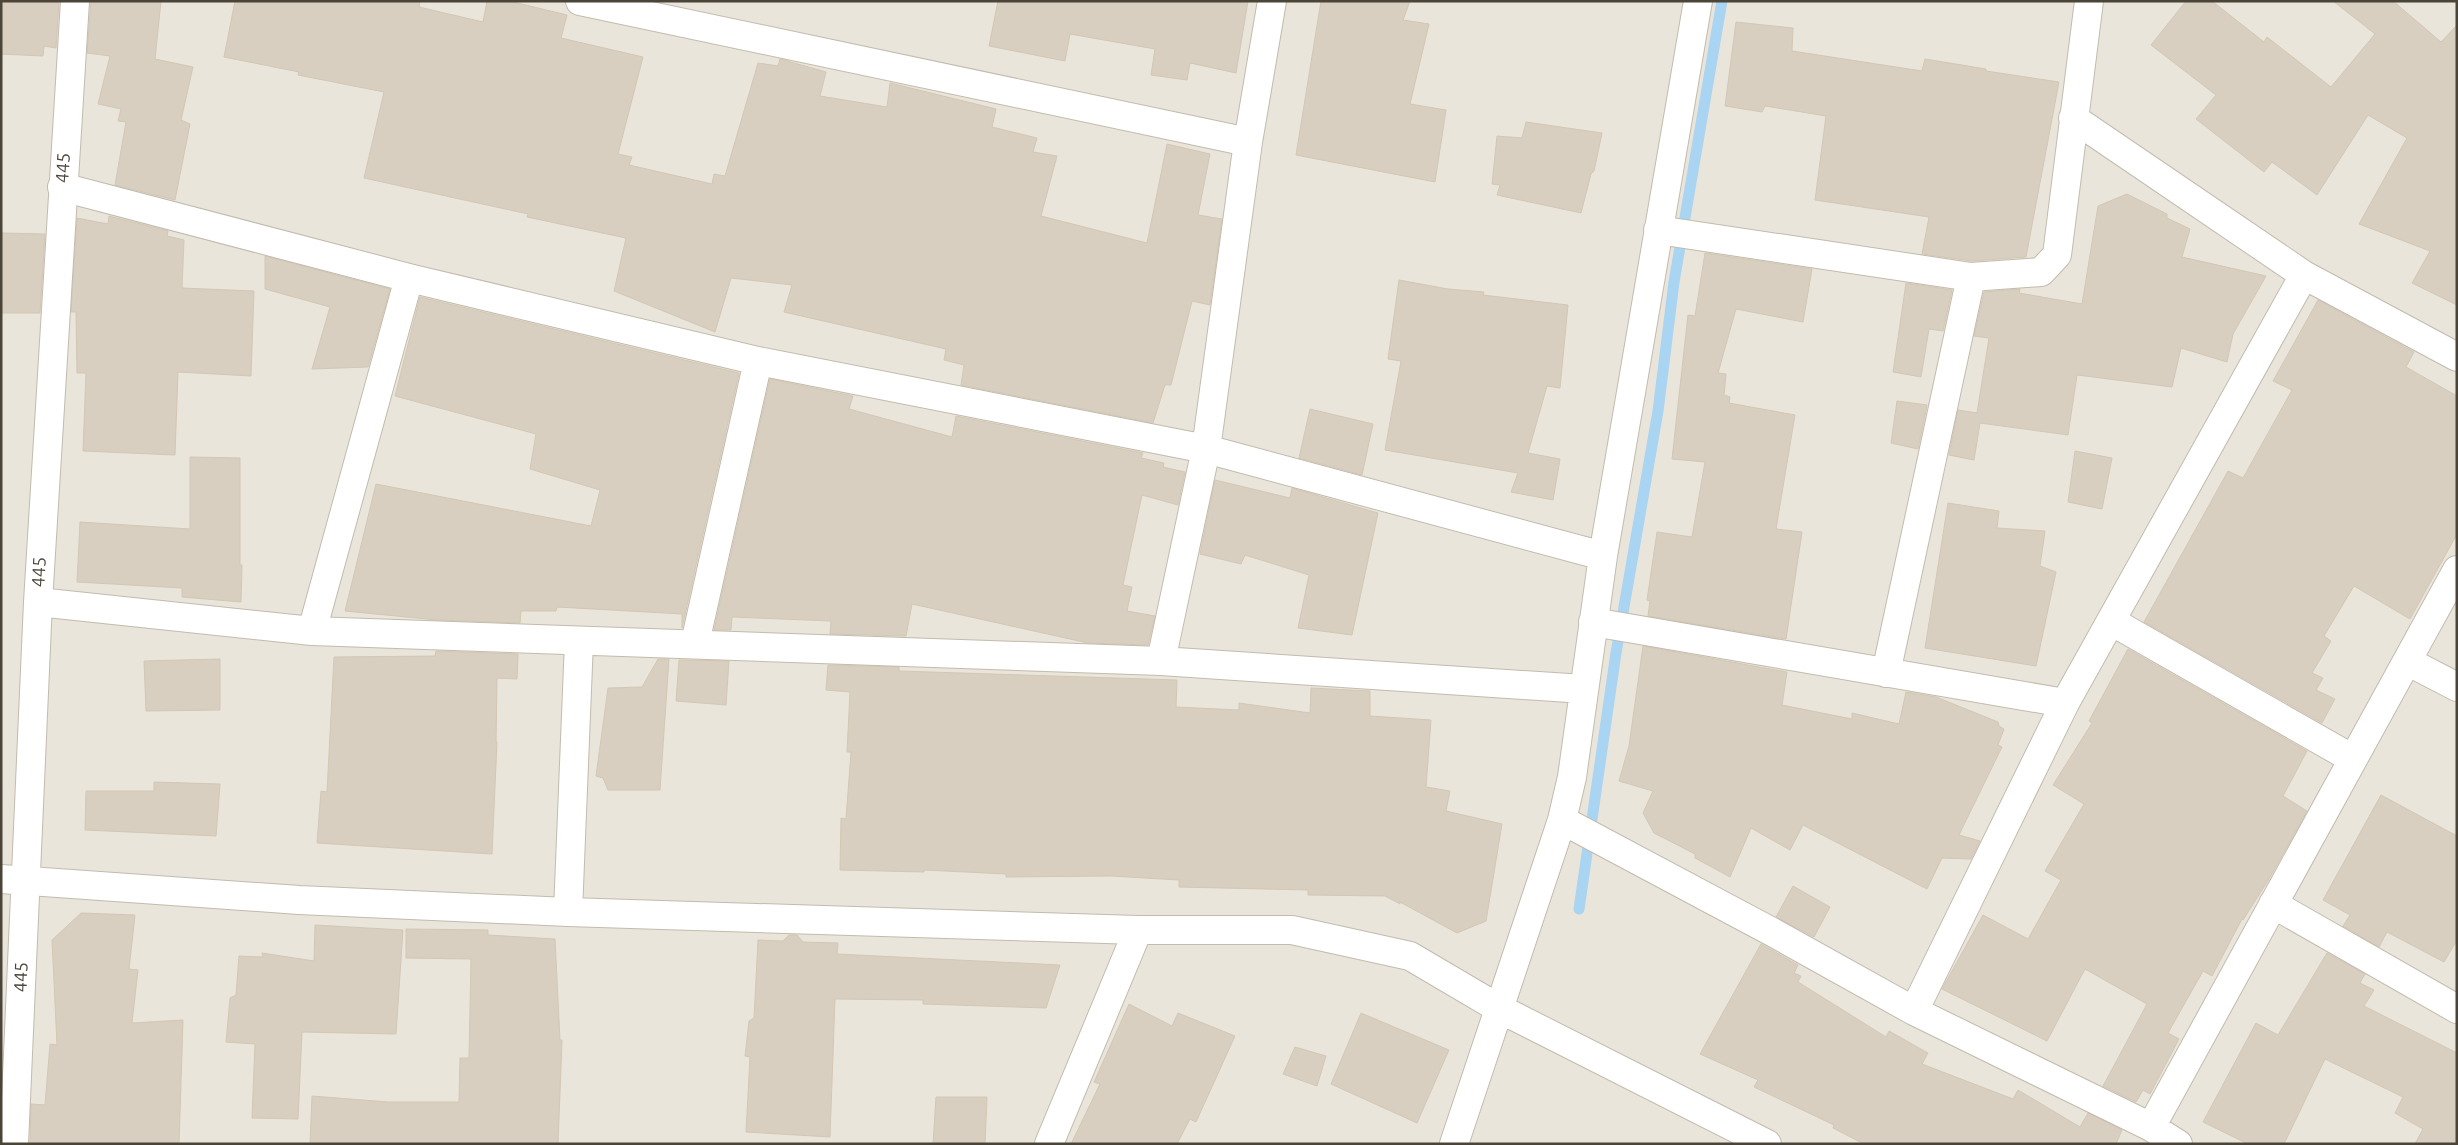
<svg xmlns="http://www.w3.org/2000/svg" width="2458" height="1145" viewBox="0 0 2458 1145" font-family="Ubuntu,sans-serif">
<style>
.residential{fill:#eae5da}
.lines{fill:none;stroke-linecap:round;stroke-linejoin:round}
.stream{stroke:#a9d4f2;stroke-width:11}
.building{fill:#d8cfc1;stroke:#d3c7b4}
.minor-casing{stroke:#c2bbae;stroke-width:30}
.minor{stroke:#fff;stroke-width:28}
.labels{text-anchor:middle;stroke-width:4.5;stroke-linejoin:round;paint-order:stroke}
.street-label{font-size:18px;fill:#4b4439;stroke:#fff}
</style>
<rect width="100%" height="100%" fill="#f6f3ec"/>
<!-- residential -->
<path class="residential" d="M1 1H2457V1144H1Z"/>
<g class="lines">
<!-- stream -->
<path class="stream" d="M1579 909 1616 653 1658 411 1674 282 1722 1"/>
</g>
<!-- building -->
<path class="building" d="M1 1H59L56 48 44 46 43 56 1 54Z
M91 1H161L155 59 193 67 181 120 190 124 175 200 115 185 126 122 118 121 121 109 98 104 110 56 87 53Z
M235 1H420L419 7 483 22 487 1H509L567 15 561 38 643 57 618 154 632 157 629 165 712 184 714 174 725 176 758 63 778 66 780 59 826 72 820 96 887 107 890 83 996 109 992 127 1037 138 1033 152 1057 156 1041 216 1147 243 1167 144 1210 154 1198 215 1222 219 1210 305 1192 301 1171 385H1165L1153 423 961 385 964 365 944 360 946 349 784 312 792 285 731 278 715 332 614 291 626 238 527 217 528 214 364 178 384 92 298 75 299 72 224 57Z
M998 1H1248L1236 73 1190 63 1187 80 1151 75 1155 49 1070 34 1065 61 989 46Z
M1321 1H1410L1403 20 1429 24 1410 104 1446 110 1435 182 1296 155Z
M2186 1H2212L2264 42 2267 37 2331 87 2375 34 2333 1H2393L2441 42 2457 25V305L2412 283 2430 251 2359 224 2407 138 2368 115 2317 195 2272 162 2264 172 2196 119 2216 95 2151 45Z
M1736 22 1793 28 1792 51 1922 71 1925 59 1986 69V71L2059 82 2026 257 1972 261 1922 254 1929 217 1815 200 1826 116 1765 106 1762 112 1725 106Z
M1526 122 1602 133 1594 171 1591 174 1581 213 1497 195 1500 185 1492 184 1497 136 1522 138Z
M2127 194 2167 214V218L2190 229 2182 257 2266 276 2233 334 2227 362 2181 348 2172 387 2077 375 2068 435 1980 423 1974 460 1949 455 1958 410 1977 413 1989 338 1974 336 1984 292 2020 289 2019 293 2082 304 2098 206Z
M109 216 168 231 167 236 184 240 182 288 254 291 251 376 178 372 175 455 83 451 86 373H77L76 312H71L77 218 108 224Z
M1 233 45 234 40 313H1Z
M1705 253 1812 269 1803 322 1736 309 1718 373 1726 374 1724 395 1730 397 1729 403 1795 415 1776 529 1802 532 1786 639 1648 616 1650 601 1647 600 1657 532 1692 537 1705 462 1672 459 1688 315 1695 316Z
M265 256 390 289 368 367 312 369 330 307 265 289Z
M1399 280 1448 289 1484 292 1483 295 1568 305 1560 388 1547 386 1528 453 1560 459 1553 500 1511 492 1518 473 1385 450 1401 361 1388 359Z
M1906 283 1952 290 1943 331 1929 329 1921 377 1893 372Z
M420 297 739 373 682 628V614L557 607 556 611H521L520 623 437 620 345 611 376 484 591 526 600 490 530 469 536 434 395 396Z
M2318 300 2414 352 2406 367 2457 396V534L2410 619 2354 586 2324 636 2331 641 2312 673 2323 678 2316 690 2335 699 2322 723 2144 622 2228 471 2243 478 2292 390 2273 381Z
M770 379 853 396 849 409 952 437 956 416 1143 453 1141 458 1164 463 1163 467 1185 472 1178 505 1142 495 1123 585 1132 587 1127 611 1155 616 1148 645 1088 643 912 604 906 636 830 634 831 621 732 617 731 630H714Z
M1897 401 1927 405 1918 449 1891 443Z
M1310 409 1373 424 1362 475 1299 458Z
M2075 451 2112 458 2102 509 2068 502Z
M190 457 240 458V565H242L241 602 182 597V588L77 582 80 522 190 529Z
M1215 480 1290 498 1292 488 1378 513 1352 635 1298 628 1309 575 1245 555 1241 564 1200 554Z
M1948 503 1999 511 1997 528 2045 531 2040 566 2056 572 2036 666 1925 648Z
M1643 646 1787 672 1782 705 1852 719V713L1899 724 1906 692 1936 697 1998 722 1999 726 2004 729 1998 745 2002 747 1959 835 1980 841 1971 859 1942 858 1927 889 1803 825 1790 850 1751 828 1730 877 1695 858V854L1654 833 1643 813 1653 791 1619 781 1629 746Z
M2128 649 2307 751 2283 796 2307 811 2269 879 2243 920 2242 919 2212 976 2203 971 2168 1033 2179 1039 2150 1094 2143 1090 2136 1102 2103 1086 2147 1004 2085 969 2047 1041 1942 989 1983 915 2028 939 2061 880 2045 871 2084 804 2053 785 2092 723 2089 721Z
M436 651 518 654 517 679 497 678 496 742H497L492 854 317 843 321 791 327 792 334 657 435 656Z
M220 659V710L146 711 144 661Z
M658 659H669L660 790H608L603 778 596 776 608 688 642 687Z
M679 660 729 661 726 705 676 701Z
M828 665 899 667V671L1177 680 1176 707 1239 710V703L1310 713 1311 688 1370 691V716L1431 720 1426 787 1450 791 1446 811 1502 824 1486 921 1457 933 1400 902V904L1385 896 1308 895V890L1179 887V880L1111 876 1006 877V874L924 870V872L840 870 841 818 846 819 851 752H847L850 692 826 690Z
M154 782 220 784 216 836 85 830 86 791H154Z
M2381 795 2457 836V940L2444 962 2387 932 2379 947 2343 926 2350 915 2323 900Z
M1793 886 1830 907 1814 937 1776 917Z
M81 913 135 915 129 969 138 970 132 1023 183 1020 179 1144H30L31 1104 45 1105 50 1044 57 1045 52 940Z
M315 925 403 930 396 1034 302 1032 298 1119 252 1118 255 1044 226 1042 230 998 236 995 239 956 263 957 262 953 314 961Z
M406 929 488 930V935L555 939 560 1040H562L558 1144H310L312 1096 388 1102H459L460 1058H469L471 959 406 958Z
M789 935H797L803 942 838 943 837 954 1060 965 1046 1008 923 1004V1000L835 999 830 1137 746 1132 750 1057 745 1056 749 1021 754 1018 758 940 783 941Z
M1761 944 1798 965 1794 973 1801 976 1798 982 1886 1037 1889 1031 1928 1053 1922 1064 2013 1099 2018 1090 2080 1127 2088 1113 2122 1130 2116 1144H1864L1833 1128 1834 1125 1754 1087 1758 1080 1700 1054Z
M2327 953 2365 974 2360 983 2374 990 2364 1006 2457 1053V1144H2415L2423 1129 2395 1113 2403 1097 2325 1059 2284 1144H2248L2203 1122 2256 1023 2278 1035Z
M1129 1004 1172 1026 1178 1013 1235 1036 1196 1122 1190 1119 1177 1144H1071L1100 1084 1094 1082Z
M1361 1013 1449 1050 1417 1123 1331 1084Z
M1295 1047 1326 1056 1317 1086 1283 1074Z
M936 1097H987L985 1144H933Z"/>
<g class="lines">
<defs>
<path id="minor" d="M580 1 1248 142
M2073 118 2304 275 2457 357
M62 187 409 278 758 361 1206 449 1603 556
M1658 230 1971 277 2041 272 2057 255 2089 1
M38 602 312 631 1161 661 1584 689
M2111 621 2353 759
M1593 622 2065 703
M312 631 409 278
M695 643 758 361
M1161 661 1206 449 1248 142 1272 1
M2407 661 2457 687
M1886 673 1971 277
M1562 820 1774 933 1914 1011 2151 1127 2178 1144
M1 879 299 900 568 912 1138 930H1292L1410 956 1500 1009 1767 1144
M2273 904 2457 1009
M568 912 579 641
M1914 1011 2065 703 2304 275
M2151 1127 2457 570
M14 1144 38 602 75 1
M1049 1144 1138 930
M1454 1144 1562 820 1572 777 1603 556 1698 1"/>
</defs>
<!-- minor casing -->
<use href="#minor" class="minor-casing"/>
<!-- minor -->
<use href="#minor" class="minor"/>
</g>
<g class="labels">
<!-- street labels -->
<g class="street-label">
<text transform="translate(63 168) rotate(-86)" y="6">445</text>
<text transform="translate(39 572) rotate(-87)" y="6">445</text>
<text transform="translate(21 977) rotate(-88)" y="6">445</text>
</g>
</g>
<!-- border -->
<rect width="2458" height="1145" fill="none" stroke="#4b4439" stroke-width="5"/>
</svg>
